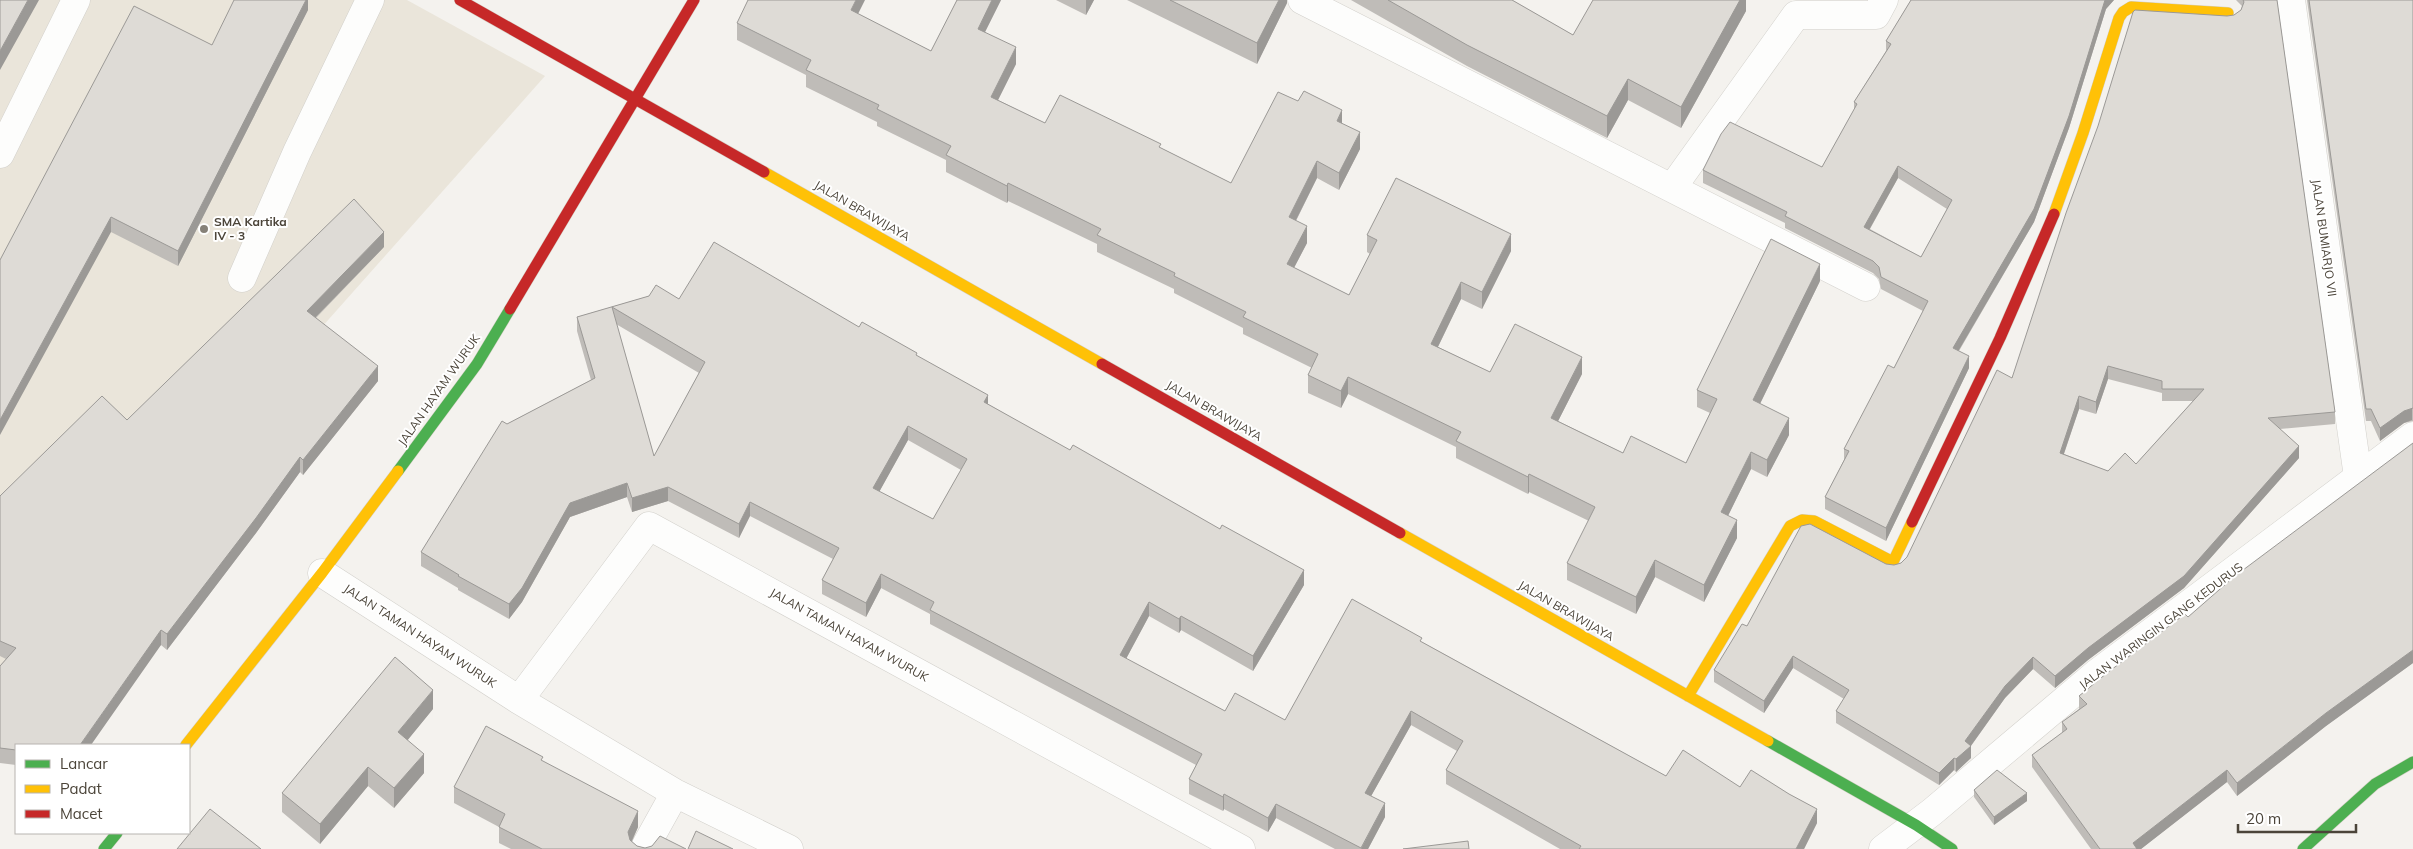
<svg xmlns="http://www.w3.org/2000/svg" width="2413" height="849" viewBox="0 0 2413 849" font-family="Mulish,sans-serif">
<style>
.education{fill:#eae5da}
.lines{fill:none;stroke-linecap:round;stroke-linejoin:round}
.street-casing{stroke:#d2d0cb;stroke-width:29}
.fast-casing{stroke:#d3cfc5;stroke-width:12}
.slow-casing{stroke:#d3cfc5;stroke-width:12}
.jam-casing{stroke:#d3cfc5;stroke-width:12}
.street{stroke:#fdfdfc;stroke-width:28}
.fast{stroke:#4caf50;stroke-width:11}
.slow{stroke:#ffc107;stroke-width:11}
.jam{stroke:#c62828;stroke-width:11}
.wall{fill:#bfbcb8;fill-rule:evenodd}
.shaded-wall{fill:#9b9996}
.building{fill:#dedbd6;stroke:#9b9996;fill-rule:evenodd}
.poi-dot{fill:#868178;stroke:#fff;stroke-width:2}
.labels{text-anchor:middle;stroke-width:4;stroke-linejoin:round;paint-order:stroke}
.street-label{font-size:12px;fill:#4b4439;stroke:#fff}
.poi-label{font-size:12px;font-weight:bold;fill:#4b4439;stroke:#fff;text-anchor:start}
</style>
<rect width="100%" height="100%" fill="#f4f2ee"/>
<!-- education -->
<path class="education" d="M0 0H407L545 76 273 382 0 667Z"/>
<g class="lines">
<defs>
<path id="street" d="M1302 0 1866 287
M2291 0 2358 477
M0 154 76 0
M1672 188 1796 15H1876L1884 0
M242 278 297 152 370 0
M322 573 519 700 675 793 789 849
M519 700 649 526 1241 849
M644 849 675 793
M1883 849 1932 812 2097 673 2413 436"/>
<path id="fast" d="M398 471 477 364 510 309
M1768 741 1916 825 1952 849
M104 849 117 833
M2303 849 2375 784 2413 762"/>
<path id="slow" d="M764 172 1102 364
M2054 214 2083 133 2119 18 2123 12 2131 7 2228 13
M1400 533 1768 741
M1688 696 1790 526 1802 520 1814 521 1893 562 1912 522
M186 745 322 573 398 471"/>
<path id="jam" d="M460 0 764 172
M510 309 694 0
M1102 364 1400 533
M1912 522 2000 338 2054 214"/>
</defs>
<!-- street casing -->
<use href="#street" class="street-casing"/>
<!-- fast casing -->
<use href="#fast" class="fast-casing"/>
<!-- slow casing -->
<use href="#slow" class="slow-casing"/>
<!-- jam casing -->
<use href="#jam" class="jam-casing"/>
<!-- street -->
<use href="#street" class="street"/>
<!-- fast -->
<use href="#fast" class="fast"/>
<!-- slow -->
<use href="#slow" class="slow"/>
<!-- jam -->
<use href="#jam" class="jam"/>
</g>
<!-- wall -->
<path class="wall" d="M308 0V10L178 266 111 232 0 260Z
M957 0H1001L985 32 1016 64 998 100 1045 123 1161 148 1231 183 1342 123 1360 149 1339 190 1317 178 1296 221 1307 243 1294 268 1349 295 1370 254 1367 252V235L1511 251 1482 309 1461 299 1438 347 1490 372 1582 374 1558 421 1623 453 1686 463 1710 413 1697 407V390L1820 281 1760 404 1789 435 1767 477 1751 469 1728 516 1737 538 1704 602 1655 577 1636 614 1567 580V563L1589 521 1529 492 1528 494 1456 458V447L1348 394 1341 408 1308 393V375L1312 368 1243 334V328L1174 293V289L1097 252V244L1008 201 1007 203 946 172V160L877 126V122L806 87V75L737 40V23L858 14 931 51Z
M1056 0H1094L1086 15Z
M1127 0H1287V3L1257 64Z
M1351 0H1512L1573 35 1746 0V11L1681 128 1628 100 1607 138 1467 66Z
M1911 0H2114L2106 9 2069 128 2034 222 1959 351 1969 368 1886 541 1825 509V497L1844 460V449L1894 368 1923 311 1881 289 1879 279 1873 273 1785 228V223L1703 183V170L1822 167 1854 110V102L1886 51V41ZM1898 178 1947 209 1921 257 1870 229Z
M2236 0H2277L2335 412V424L2280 429 2299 458 2184 588 2088 660 2055 688 2033 669 2005 698 1971 746V758L1956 772 1954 770 1939 785 1836 723V711L1844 699 1793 668 1764 713 1714 682V670L1747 626 1886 564 1894 565 1901 563 1907 557 2012 378 2227 16 2234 15 2241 10 2242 6ZM2108 379 2162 393V401H2193L2136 464 2108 471 2064 454 2079 409 2096 414Z
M2307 0H2413V421L2404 423 2380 441 2371 421H2366Z
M384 247 316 318 378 381 303 475 300 472 256 533 167 650 161 645 16 745V765L0 763V666L6 659 0 656V496L127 420Z
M649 296 679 299 859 327 917 356 988 404 1304 585 1253 671 1181 630 1179 633 1149 616 1126 659 1225 711 1285 720 1422 642 1666 776 1740 787 1817 823 1804 849H1560L1446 784V770L1457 751 1411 725 1371 796 1385 817 1368 849H1335L1276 818 1268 832 1224 809 1223 811 1189 794V779L1196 765 930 624V614L881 588 866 617 822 594V580L833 559 750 516 739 538 668 501 632 512 627 497 570 517 522 602 509 619 458 590V588L421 566V552L507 424 591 380 577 331V317ZM616 324 699 373 654 456ZM908 440 961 470 933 519 879 492Z
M2413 443V663L2326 726 2237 796 2227 782 2141 849H2091L2032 767V755L2062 733V722L2079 709V696L2188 617Z
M433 709 407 740 424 773 394 808 368 786 320 844 282 812V793Z
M543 761 638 827 632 842 637 846 645 848 686 849H511L499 843V827L454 803V787Z
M1974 790 2027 801 1994 825 1974 797Z"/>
<!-- shaded-wall -->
<path class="shaded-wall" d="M28 0H39L0 70V51Z
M306 0H308V10L178 266V251Z
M856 0H865L851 28V10Z
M992 0H1001L978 46V29Z
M1086 0H1094L1086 15Z
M1279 0H1287V3L1257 64V43Z
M1739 0H1746V11L1681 128V107Z
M2105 0H2114L2106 9 2069 128 2034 222 1953 360V348Z
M1016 47V64L991 114V97Z
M1628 79V100L1607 138V116Z
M1342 110V127L1337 121Z
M1360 132V149L1339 190V173Z
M1317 161V178L1289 234V217Z
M1898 166V178L1864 239V227Z
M1008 183V201L1007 203V186Z
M111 217V232L0 435V420Z
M1307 226V243L1287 281V264Z
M384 232V247L307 326V311Z
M1511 234V251L1482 309V292Z
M1820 264V281L1753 418V400Z
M1461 282V299L1431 361V344Z
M1969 356V368L1886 541V528Z
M1582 357V374L1551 435V418Z
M378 366V381L303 475V460Z
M2108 366V379L2096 414V402Z
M1348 377V394L1341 408V391Z
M988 395V409L984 402Z
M2079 396V409L2060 465V453Z
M2412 408V420L2404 423 2380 441V428L2404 411Z
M1789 418V435L1767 477V460Z
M908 426V440L873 503V488Z
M2299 446V458L2184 588 2088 660 2055 688V676Z
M1751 452V469L1721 530V512Z
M300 457V472L256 533 167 650V634Z
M1529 474V492L1528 494V477Z
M627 483V497L570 517 522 602 509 619V604L570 503Z
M668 487V501L632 512V498Z
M750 502V516L739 538V524Z
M1737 520V538L1704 602V585Z
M1655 560V577L1636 614V597Z
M1304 570V585L1253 671V656Z
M881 574V588L866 617V603Z
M1149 602V616L1120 670V655Z
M1181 616V630L1179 633V619Z
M161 630V645L91 745H80Z
M2413 650V663L2326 726 2237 796V783L2326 713Z
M1793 656V668L1764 713V701Z
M2033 657V669L2005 698 1970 747 1971 746V758L1956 772V759L1965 741 2005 686Z
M433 690V709L398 752V732Z
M1411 711V725L1365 807V793Z
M424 754V773L394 808V788Z
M1954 758V770L1939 785V773Z
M368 767V786L320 844V824Z
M2227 770V782L2141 849H2133V843Z
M2027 793V801L1994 825V817Z
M1224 794V809L1223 811V797Z
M1385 803V817L1368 849H1361Z
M1276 804V818L1268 832V818Z
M1817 809V823L1804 849H1796Z
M638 811V827L628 849V832Z"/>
<!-- building -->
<path class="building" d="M0 0H28L0 51Z
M234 0H306L178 251 111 217 0 420V260L134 6 212 45Z
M748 0H856L851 10 931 51 957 0H992L978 29 1016 47 991 97 1045 123 1060 95 1161 144 1159 147 1231 183 1278 92 1298 101 1304 91 1342 110 1337 121 1360 132 1339 173 1317 161 1289 217 1307 226 1287 264 1349 295 1377 240 1367 235 1396 178 1511 234 1482 292 1461 282 1431 344 1490 372 1515 324 1582 357 1551 418 1623 453 1631 436 1686 463 1717 399 1697 390 1771 239 1820 264 1753 400 1789 418 1767 460 1751 452 1721 512 1737 520 1704 585 1655 560 1636 597 1567 563 1595 507 1529 474 1528 477 1456 441 1461 432 1348 377 1341 391 1308 375 1318 354 1243 317 1246 312 1174 276 1175 273 1097 235 1101 229 1008 183 1007 186 946 155 951 146 877 109 879 105 806 70 811 60 737 23Z
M1170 0H1279L1257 43Z
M1388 0H1512L1573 35 1593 0H1740L1681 107 1628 79 1607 116 1467 45Z
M1911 0H2105L2069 116 2034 209 1953 348 1969 356 1886 528 1825 497 1849 451 1844 449 1888 365 1894 368 1928 301 1881 277 1879 267 1873 261 1785 216 1787 212 1703 170 1721 134 1730 122 1822 167 1857 104 1854 102 1891 44 1886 41ZM1898 166 1952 200 1921 257 1864 227Z
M2243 0H2277L2335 412 2268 418 2299 446 2184 576 2088 648 2055 676 2033 657 2005 686 1965 741 1971 746 1956 759 1954 758 1939 773 1836 711 1849 690 1793 656 1764 701 1714 670 1742 624 1747 626 1801 526 1810 524 1886 564 1894 565 1901 563 1907 557 1997 370 2012 378 2066 213 2098 126 2133 12 2135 10 2227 16 2234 15 2241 10 2244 2ZM2108 366 2162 381V389H2204L2136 464 2125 453 2108 471 2060 453 2079 396 2096 402Z
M2309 0H2413V408L2404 411 2380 428 2371 409H2366Z
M354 199 384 232 307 311 378 366 303 460 300 457 256 518 167 634 161 630 80 745H16V750L0 748V666L16 648 0 641V496L102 396 127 420Z
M714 242 859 327 862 322 917 353 916 355 988 395 984 402 1070 450 1073 445 1220 529 1222 525 1304 570 1253 656 1181 616 1179 619 1149 602 1120 655 1225 711 1235 693 1285 720 1352 599 1422 638 1420 641 1666 776 1683 750 1740 787 1751 770 1789 794 1817 809 1796 849H1579L1581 846 1446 770 1463 741 1411 711 1365 793 1385 803 1361 848 1276 804 1268 818 1224 794 1223 797 1189 779 1202 754 930 610 934 602 881 574 866 603 822 580 839 548 750 502 739 524 668 487 632 498 627 483 570 503 522 588 509 604 458 576 459 575 421 552 502 421 507 424 595 378 577 317 649 296 656 285 679 299ZM612 307 705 362 654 456ZM908 426 967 459 933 519 873 488Z
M2413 443V650L2326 713 2237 783 2227 770 2133 843 2137 849H2100L2032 755 2067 729 2062 722 2087 704 2079 696 2107 673 2185 614 2188 617 2235 576Z
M395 657 433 690 398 732 424 754 394 788 368 767 320 824 282 793Z
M486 726 543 757 541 760 638 811 628 832 630 840 637 846 645 848 652 846 660 836 686 849H542L499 827 505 814 454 787Z
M1997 770 2027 793 1994 817 1974 790Z
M210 809 261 849H177Z
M696 831 733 849H688Z
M1468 841 1469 849H1403Z"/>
<!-- markers -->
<circle class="poi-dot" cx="204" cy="229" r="5"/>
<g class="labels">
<!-- street labels -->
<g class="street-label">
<text transform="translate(862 211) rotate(30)" y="4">JALAN BRAWIJAYA</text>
<text transform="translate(2324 238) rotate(82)" y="4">JALAN BUMIARJO VII</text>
<text transform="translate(439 390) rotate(-55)" y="4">JALAN HAYAM WURUK</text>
<text transform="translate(1214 411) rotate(30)" y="4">JALAN BRAWIJAYA</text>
<text transform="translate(1566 611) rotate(30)" y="4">JALAN BRAWIJAYA</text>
<text transform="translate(2161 626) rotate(-37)" y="4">JALAN WARINGIN GANG KEDURUS</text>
<text transform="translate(849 635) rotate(29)" y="4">JALAN TAMAN HAYAM WURUK</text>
<text transform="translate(420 636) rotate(33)" y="4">JALAN TAMAN HAYAM WURUK</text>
</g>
<!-- poi labels -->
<g class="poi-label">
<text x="214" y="226">SMA Kartika<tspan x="214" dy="14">IV - 3</tspan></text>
</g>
</g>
<!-- legend -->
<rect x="15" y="744" width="175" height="90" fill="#ffffff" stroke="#b7b4b0"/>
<rect x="25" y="760" width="25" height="8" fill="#4caf50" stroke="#b7b4b0"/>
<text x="60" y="769" font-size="15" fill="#4b4439">Lancar</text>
<rect x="25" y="785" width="25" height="8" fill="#ffc107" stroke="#b7b4b0"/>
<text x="60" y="794" font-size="15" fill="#4b4439">Padat</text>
<rect x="25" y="810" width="25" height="8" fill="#c62828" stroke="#b7b4b0"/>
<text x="60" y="819" font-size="15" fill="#4b4439">Macet</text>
<!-- scale -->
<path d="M2238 824v8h118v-8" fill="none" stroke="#4b4439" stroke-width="2.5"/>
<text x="2246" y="824" font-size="15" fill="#4b4439" stroke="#ffffff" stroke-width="4" paint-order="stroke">20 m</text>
</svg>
